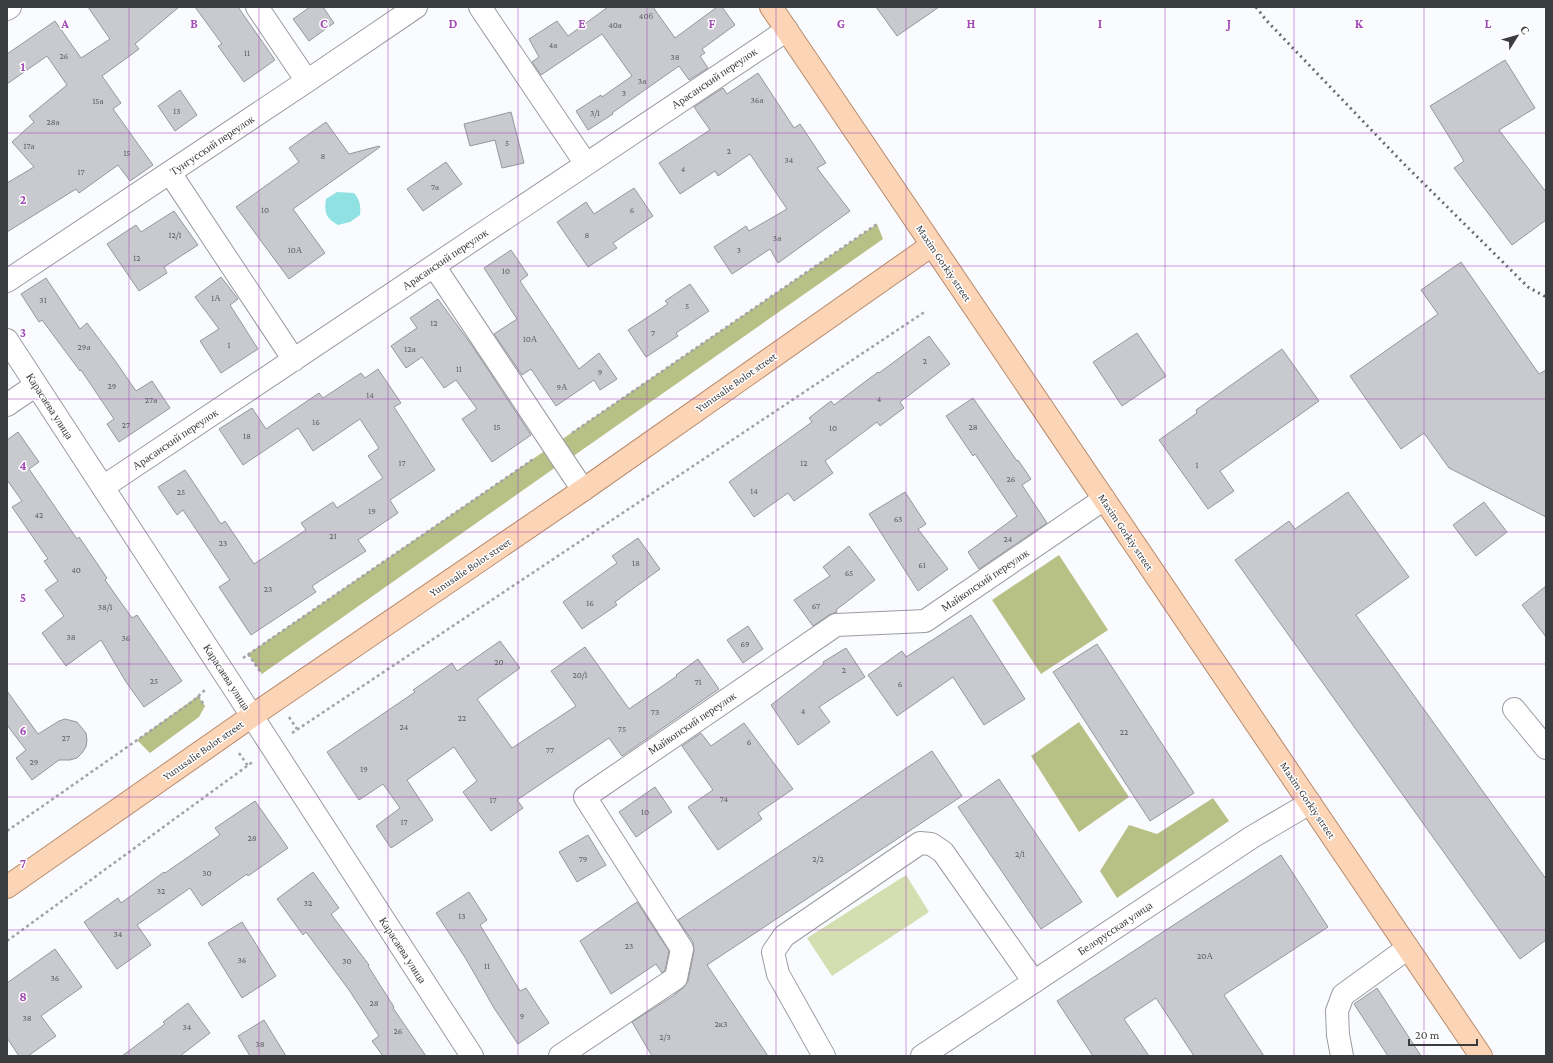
<svg xmlns="http://www.w3.org/2000/svg" width="1553" height="1063" viewBox="0 0 1553 1063" font-family="'Crimson Pro',serif">
<style>
.green{fill:#d5deb1}
.forest{fill:#b7c186}
.water{fill:#90e2e2}
.building{fill:#c8cacf;stroke:#95979c}
.lines{fill:none;stroke-linecap:round;stroke-linejoin:round}
.minor-casing{stroke:#9a9ca1;stroke-width:24}
.major-casing{stroke:#b78c6c;stroke-width:24}
.path{stroke:#a2a3a6;stroke-width:2.5;stroke-dasharray:3 3;stroke-linecap:butt}
.minor{stroke:#fff;stroke-width:22}
.major{stroke:#fcd4b6;stroke-width:22}
.rail{stroke:#696a6d;stroke-width:3;stroke-dasharray:2 4;stroke-linecap:butt}
.grid{fill:none;stroke:#a34bb8;stroke-width:1;stroke-opacity:0.55}
.labels{text-anchor:middle;stroke-width:3;stroke-linejoin:round;paint-order:stroke}
.number-label{font-size:9px;fill:#5e6062}
.street-label{font-size:11px;fill:#3b3c3e;stroke:#fff}
.grid-label{font-size:13px;text-anchor:middle;font-weight:bold;fill:#a34bb8;stroke:#fff;stroke-width:3;stroke-linejoin:round;paint-order:stroke}
</style>
<rect width="100%" height="100%" fill="#fafbff"/>
<!-- green -->
<path class="green" d="M906 875 929 912 832 976 807 938Z"/>
<!-- forest -->
<path class="forest" d="M877 224 883 239 572 457 561 440Z
M546 450 556 467 262 674 248 654Z
M1059 555 1108 630 1041 674 992 600Z
M198 696 205 706 199 717 150 753 137 740Z
M1079 722 1129 797 1079 832 1031 756Z
M1213 798 1229 821 1117 898 1100 871 1129 825 1157 834Z"/>
<!-- water -->
<path class="water" d="M337 192 354 193C360 200 361 206 360 215L350 222 338 225C326 218 324 213 326 199Z"/>
<!-- building -->
<path class="building" d="M88 7H179L135 44 139 49 102 76 121 103 113 109 153 165 130 181 118 165 79 193 76 189 7 232V183L34 167 12 142 34 122 29 116 67 85 47 56 7 84V54L55 21 81 58 110 39Z
M195 7H238L275 60 244 82 218 46 222 44Z
M310 7H323L334 23 309 41 293 19Z
M608 7H653L675 38 717 7H722L735 25 702 49 705 53 700 56 708 68 689 80 679 66 612 113 613 114 588 130 576 111 601 95 602 97 632 76 602 34 541 75 532 62 539 57 529 39 557 21 568 36Z
M876 7H939L897 36Z
M1505 60 1535 108 1499 130 1546 192V220L1512 245 1454 168 1464 161 1430 106Z
M758 73 794 128 800 124 826 163 817 168 850 211 778 263 770 249 732 274 714 247 746 226 749 231 787 209 750 154 718 176 715 171 680 194 659 163 710 130 694 107 723 88 727 94Z
M180 90 197 115 175 131 158 106Z
M511 112 524 163 502 168 495 140 470 146 464 124Z
M326 122 349 154 379 146 380 147 293 209 325 253 289 279 236 207 299 162 289 148Z
M446 162 462 184 423 211 407 189Z
M634 188 653 216 613 243 617 248 588 267 557 222 586 202 594 214Z
M174 211 198 245 164 267 167 273 139 291 107 244 136 225 141 232Z
M511 250 528 275 520 281 579 369 599 353 617 379 600 390 594 380 556 406 531 369 522 375 494 334 517 319 484 268Z
M1461 262 1539 374 1546 370V517L1449 468 1424 433 1401 449 1350 376 1438 314 1421 290Z
M221 277 238 299 230 305 258 349 221 373 200 341 219 329 195 297Z
M46 278 80 329 87 323 116 362 136 391 152 381 170 408 119 442 107 424 114 419 81 370 80 371 42 320 39 322 21 294Z
M690 284 709 311 676 333 678 336 646 357 628 330 668 304 665 301Z
M438 299 473 347 531 435 492 462 462 419 477 409 456 380 444 388 422 357 406 368 391 346 417 328 410 318Z
M1137 333 1166 376 1122 406 1093 362Z
M929 336 950 364 900 402 904 408 880 426 877 422 825 461 833 473 794 501 788 493 754 517 729 482 812 422 809 418 831 401 834 405 878 372 879 373Z
M1282 349 1319 401 1220 471 1234 491 1208 509 1159 440 1197 413 1196 410Z
M378 369 401 403 394 407 435 470 390 500 398 513 358 540 366 551 312 586 316 592 251 635 219 587 230 580 183 510 177 515 158 487 185 470 221 524 225 521 254 564 306 530 301 523 333 502 337 508 383 478 368 456 379 448 360 419 313 451 298 428 243 465 219 429 252 408 266 429 319 393 323 398 361 373 365 378Z
M973 398 1017 461 1018 460 1031 479 1022 485 1047 523 979 569 968 552 1017 516 975 454 973 456 946 416Z
M18 432 39 462 29 469 77 539 79 537 107 578 105 580 132 618 137 615 182 681 144 707 126 682 101 640 66 666 42 633 64 616 45 590 58 581 44 561 48 559 12 507 22 501 7 480V440Z
M905 492 926 524 918 529 948 569 918 591 869 514Z
M1348 492 1409 577 1356 615 1546 879V940L1520 959 1235 560 1289 521 1295 529Z
M1484 502 1507 532 1476 556 1453 525Z
M638 538 660 569 615 602 617 605 582 629 563 602 617 563 612 556Z
M849 546 875 580 836 610 837 612 829 615 813 626 794 600 830 576 823 567Z
M1546 586V637L1522 605Z
M971 615 1025 699 984 725 953 677 897 716 868 675 902 651 906 657Z
M748 626 763 649 743 663 727 640Z
M500 641 520 668 477 699 512 748 576 706 551 671 585 647 629 709 677 676 676 675 698 659 719 689 622 756 609 738 517 800 523 808 491 831 463 792 477 781 454 747 407 780 433 820 391 848 376 826 400 808 383 784 359 800 327 752 415 692 413 690 452 663 457 671Z
M1097 644 1194 793 1150 821 1053 672Z
M846 648 865 677 819 707 830 722 798 745 771 705 824 664 823 662Z
M7 691 38 734 59 721 65 719 77 722 86 733 87 740 86 747 82 753 77 758 70 760H59L32 780 16 758 26 750 7 725Z
M744 723 793 789 758 813 762 819 718 850 688 807 713 790 682 746 701 733 711 746Z
M932 751 962 796 707 965 768 1056H652L632 1022 676 994H675L683 988 688 981 694 951 693 942 678 920Z
M999 779 1082 902 1041 929 958 807Z
M655 787 672 812 636 837 619 812Z
M255 801 288 848 248 876 247 874 202 906 190 888 137 925 151 945 117 969 84 922 118 898 121 903 164 872 165 873 220 835 215 828Z
M588 835 606 865 577 882 559 852Z
M1281 855 1328 927 1224 995 1264 1056H1194L1156 998 1124 1019 1149 1056H1093L1057 1001Z
M313 872 339 908 331 914 369 965 368 966 394 1007 393 1008 426 1056H383L372 1041 379 1036 349 990 306 932 303 935 277 899Z
M469 892 487 920 480 925 520 991 526 988 549 1023 518 1044 494 1008 466 959 436 913Z
M637 902 669 951 665 970 662 973 656 964 611 994 580 941Z
M242 922 276 976 242 998 208 943Z
M55 949 82 987 41 1016 56 1036 28 1056H19L7 1038V983Z
M1377 988 1421 1056H1388L1354 1004Z
M188 1003 210 1033 180 1056H122L165 1024 163 1022Z
M264 1020 286 1056H250L238 1036Z"/>
<g class="lines">
<defs>
<path id="minor" d="M257 7 307 81
M480 7 586 164
M7 9 10 7
M170 173 294 360
M434 266 583 490
M7 281 307 81 416 7
M7 340 252 716 472 1056
M7 405 36 385
M103 487 787 30
M1514 709 1546 748
M560 1056 676 978 682 949 585 797 836 625 925 621 1104 499
M824 1056 778 974 773 952 784 936 920 843 931 844 943 852 1034 982
M922 1056 1252 837 1310 803
M1342 1056 1338 1035 1337 1011 1343 995 1408 948"/>
<path id="major" d="M771 7 1481 1056
M7 887 252 716 583 490 932 245"/>
</defs>
<!-- minor casing -->
<use href="#minor" class="minor-casing"/>
<!-- major casing -->
<use href="#major" class="major-casing"/>
<!-- path -->
<path class="path" d="M572 433 877 224
M248 654 262 674
M243 658 535 458
M198 696 205 706
M289 717 297 729
M292 733 926 311
M239 753 248 766
M7 831 193 701 207 688
M7 941 254 761"/>
<!-- minor -->
<use href="#minor" class="minor"/>
<!-- major -->
<use href="#major" class="major"/>
<!-- rail -->
<path class="rail" d="M1256 7 1266 20 1403 163 1528 287 1546 297"/>
</g>
<!-- grid -->
<path class="grid" d="M129 7V1056M259 7V1056M388 7V1056M518 7V1056M647 7V1056M776 7V1056M906 7V1056M1035 7V1056M1165 7V1056M1294 7V1056M1424 7V1056M7 133H1546M7 266H1546M7 399H1546M7 532H1546M7 664H1546M7 797H1546M7 930H1546"/>
<g class="labels">
<!-- number labels -->
<g class="number-label">
<text x="646" y="19">40б</text>
<text x="615" y="28">40а</text>
<text x="553" y="48">4а</text>
<text x="247" y="56">11</text>
<text x="64" y="59">26</text>
<text x="675" y="60">38</text>
<text x="642" y="84">3а</text>
<text x="624" y="96">3</text>
<text x="757" y="103">36а</text>
<text x="98" y="104">15а</text>
<text x="177" y="114">13</text>
<text x="595" y="116">3/1</text>
<text x="53" y="125">28а</text>
<text x="507" y="146">5</text>
<text x="29" y="149">17а</text>
<text x="729" y="154">2</text>
<text x="127" y="156">15</text>
<text x="323" y="159">8</text>
<text x="789" y="163">34</text>
<text x="683" y="172">4</text>
<text x="81" y="175">17</text>
<text x="435" y="190">7а</text>
<text x="265" y="213">10</text>
<text x="632" y="213">6</text>
<text x="175" y="238">12/1</text>
<text x="587" y="238">8</text>
<text x="777" y="241">3а</text>
<text x="295" y="253">10А</text>
<text x="739" y="253">3</text>
<text x="137" y="261">12</text>
<text x="506" y="274">10</text>
<text x="216" y="301">1А</text>
<text x="43" y="303">31</text>
<text x="687" y="309">5</text>
<text x="434" y="326">12</text>
<text x="653" y="336">7</text>
<text x="530" y="342">10А</text>
<text x="229" y="348">1</text>
<text x="84" y="350">29а</text>
<text x="410" y="352">12а</text>
<text x="925" y="364">2</text>
<text x="459" y="372">11</text>
<text x="600" y="375">9</text>
<text x="112" y="389">29</text>
<text x="562" y="390">9А</text>
<text x="370" y="398">14</text>
<text x="879" y="402">4</text>
<text x="151" y="403">27а</text>
<text x="316" y="425">16</text>
<text x="126" y="428">27</text>
<text x="497" y="430">15</text>
<text x="973" y="430">28</text>
<text x="833" y="431">10</text>
<text x="247" y="439">18</text>
<text x="402" y="466">17</text>
<text x="804" y="466">12</text>
<text x="1197" y="468">1</text>
<text x="1011" y="482">26</text>
<text x="754" y="494">14</text>
<text x="181" y="495">25</text>
<text x="372" y="514">19</text>
<text x="39" y="518">42</text>
<text x="898" y="522">63</text>
<text x="333" y="539">21</text>
<text x="1008" y="542">24</text>
<text x="223" y="546">23</text>
<text x="636" y="566">18</text>
<text x="922" y="568">61</text>
<text x="76" y="573">40</text>
<text x="849" y="576">65</text>
<text x="268" y="592">23</text>
<text x="590" y="606">16</text>
<text x="816" y="609">67</text>
<text x="105" y="610">38/1</text>
<text x="71" y="640">38</text>
<text x="126" y="641">36</text>
<text x="745" y="647">69</text>
<text x="499" y="665">20</text>
<text x="844" y="673">2</text>
<text x="580" y="678">20/1</text>
<text x="154" y="684">25</text>
<text x="698" y="685">71</text>
<text x="900" y="687">6</text>
<text x="803" y="714">4</text>
<text x="655" y="715">73</text>
<text x="462" y="721">22</text>
<text x="404" y="730">24</text>
<text x="622" y="732">75</text>
<text x="1124" y="735">22</text>
<text x="66" y="741">27</text>
<text x="749" y="745">6</text>
<text x="550" y="753">77</text>
<text x="34" y="765">29</text>
<text x="364" y="772">19</text>
<text x="724" y="802">74</text>
<text x="493" y="803">17</text>
<text x="645" y="815">10</text>
<text x="404" y="825">17</text>
<text x="252" y="841">28</text>
<text x="1020" y="857">2/1</text>
<text x="583" y="862">79</text>
<text x="818" y="862">2/2</text>
<text x="207" y="876">30</text>
<text x="161" y="894">32</text>
<text x="308" y="906">32</text>
<text x="462" y="919">13</text>
<text x="118" y="937">34</text>
<text x="629" y="949">23</text>
<text x="1205" y="959">20А</text>
<text x="242" y="963">36</text>
<text x="347" y="964">30</text>
<text x="487" y="969">11</text>
<text x="55" y="981">36</text>
<text x="374" y="1006">28</text>
<text x="522" y="1019">9</text>
<text x="27" y="1021">38</text>
<text x="721" y="1027">2к3</text>
<text x="187" y="1030">34</text>
<text x="398" y="1034">26</text>
<text x="665" y="1040">2/3</text>
<text x="260" y="1047">38</text>
</g>
<!-- street labels -->
<g class="street-label">
<text transform="translate(714 78) rotate(-34)" y="4">Арасанский переулок</text>
<text transform="translate(212 145) rotate(-34)" y="4">Тунгусский переулок</text>
<text transform="translate(445 259) rotate(-34)" y="4">Арасанский переулок</text>
<text transform="translate(944 263) rotate(56)" y="4">Maxim Gorkiy street</text>
<text transform="translate(736 382) rotate(-35)" y="4">Yunusalie Bolot street</text>
<text transform="translate(50 406) rotate(57)" y="4">Карасаева улица</text>
<text transform="translate(175 439) rotate(-34)" y="4">Арасанский переулок</text>
<text transform="translate(1126 532) rotate(56)" y="4">Maxim Gorkiy street</text>
<text transform="translate(470 567) rotate(-34)" y="4">Yunusalie Bolot street</text>
<text transform="translate(985 580) rotate(-34)" y="4">Майкопский переулок</text>
<text transform="translate(227 677) rotate(57)" y="4">Карасаева улица</text>
<text transform="translate(692 723) rotate(-34)" y="4">Майкопский переулок</text>
<text transform="translate(203 750) rotate(-35)" y="4">Yunusalie Bolot street</text>
<text transform="translate(1308 800) rotate(56)" y="4">Maxim Gorkiy street</text>
<text transform="translate(1115 928) rotate(-34)" y="4">Белорусская улица</text>
<text transform="translate(403 950) rotate(57)" y="4">Карасаева улица</text>
</g>
</g>
<g class="grid-label">
<text x="65" y="28">A</text>
<text x="194" y="28">B</text>
<text x="324" y="28">C</text>
<text x="453" y="28">D</text>
<text x="582" y="28">E</text>
<text x="712" y="28">F</text>
<text x="841" y="28">G</text>
<text x="971" y="28">H</text>
<text x="1100" y="28">I</text>
<text x="1229" y="28">J</text>
<text x="1359" y="28">K</text>
<text x="1488" y="28">L</text>
<text x="23" y="71">1</text>
<text x="23" y="204">2</text>
<text x="23" y="337">3</text>
<text x="23" y="470">4</text>
<text x="23" y="602">5</text>
<text x="23" y="735">6</text>
<text x="23" y="868">7</text>
<text x="23" y="1001">8</text>
</g>
<!-- border -->
<rect width="1553" height="1063" fill="none" stroke="#3b3c3e" stroke-width="16"/>
<!-- north arrow -->
<g transform="translate(1517 36) rotate(53)" stroke="#ffffff" stroke-width="3" paint-order="stroke">
<path d="M0-3L7 15L0 10L-7 15Z" fill="#3b3c3e"/>
<text y="-6" font-size="11" font-weight="bold" text-anchor="middle" fill="#3b3c3e">С</text>
</g>
<!-- scale -->
<path d="M1409 1039v6h68v-6" fill="none" stroke="#3b3c3e" stroke-width="2"/>
<text x="1415" y="1039" font-size="12" fill="#3b3c3e" stroke="#ffffff" stroke-width="3" paint-order="stroke">20 m</text>
</svg>
